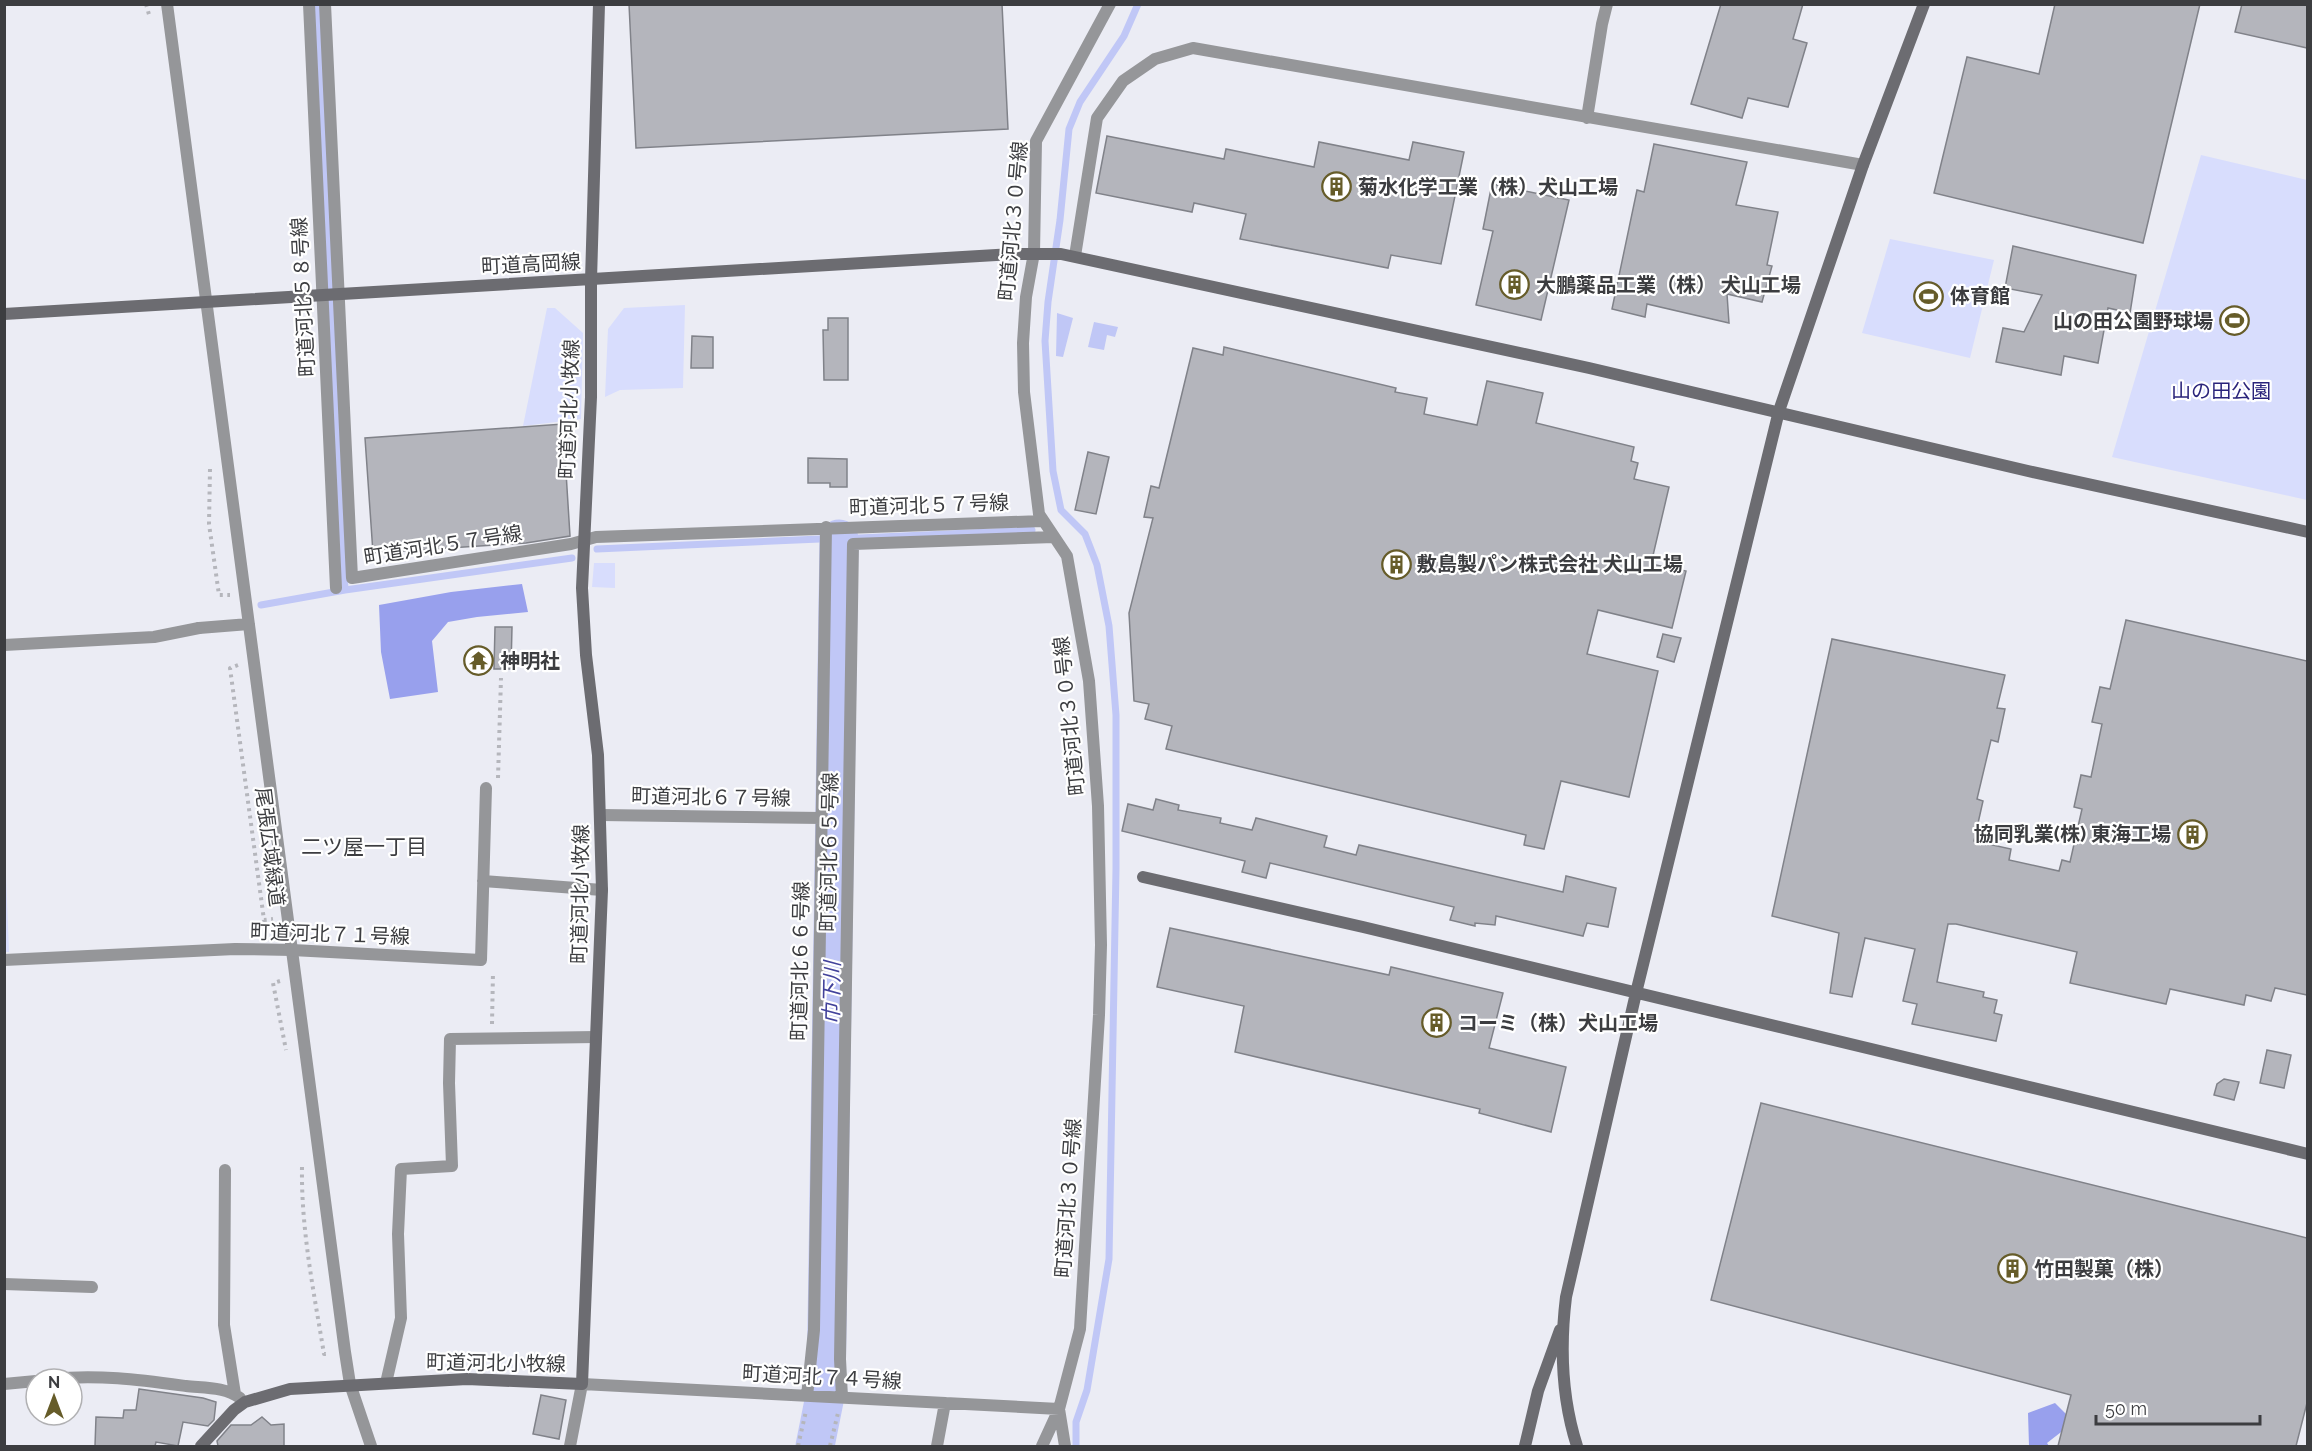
<svg xmlns="http://www.w3.org/2000/svg" width="2312" height="1451" viewBox="0 0 2312 1451" font-family="Raleway,'Noto Sans JP',sans-serif">
<style>
.green{fill:#d8ddfd}
.forest{fill:#98a0ed}
.water{fill:#c0c7f6}
.lines{fill:none;stroke-linecap:round;stroke-linejoin:round}
.stream{stroke:#c0c7f6;stroke-width:7}
.river{stroke:#c0c7f6;stroke-width:39}
.building{fill:#b4b5bc;stroke:#808289;stroke-width:1.5}
.path{stroke:#b5b6bc;stroke-width:4;stroke-dasharray:3 4.5;stroke-linecap:butt}
.lane{stroke:#959699;stroke-width:12}
.street{stroke:#959699;stroke-width:12}
.secondary{stroke:#6c6c71;stroke-width:12}
.labels{text-anchor:middle;stroke-width:4.5;stroke-linejoin:round;paint-order:stroke}
.poi-label{font-size:20px;font-weight:bold;fill:#3c3d40;stroke:#fff;text-anchor:start}
.street-label{font-size:20px;fill:#3c3d40;stroke:#fff}
.park-label{font-size:20px;fill:#2a247b;stroke:#fff}
.neighbourhood-label{font-size:21px;fill:#3c3d40;stroke:#fff}
.water-label{font-size:21px;font-style:italic;fill:#42429b;stroke:#fff}
</style>
<rect width="100%" height="100%" fill="#ebecf4"/>
<!-- green -->
<path class="green" d="M2201 155 2307 180V500L2112 457Z
M1890 239 1994 260 1970 358 1862 333Z
M685 305 683 388 620 390 605 397 608 329 624 308Z
M547 308H555L583 333 581 419 523 426Z
M594 563H615V588L592 587Z
M4 825 9 952H4Z"/>
<!-- forest -->
<path class="forest" d="M522 584 528 612 477 617 448 622 432 641 438 692 390 699 381 652 379 605 451 592Z
M2055 1403 2074 1422 2047 1443 2049 1446H2029L2028 1413Z"/>
<!-- water -->
<path class="water" d="M1057 313 1073 318 1063 357 1056 356Z
M1094 322 1118 327 1115 337 1107 335 1104 350 1088 347Z"/>
<g class="lines">
<!-- stream -->
<path class="stream" d="M859 538 1032 530
M830 539H839
M597 549 820 539
M345 590 572 558
M261 605 345 590 317 4
M1076 1446V1422L1087 1390 1109 1259 1116 869V715L1109 626 1097 565 1085 534 1061 510 1053 471 1045 341 1048 302 1060 220 1069 129 1080 102 1124 36 1138 4"/>
<!-- river -->
<path class="river" d="M815 1446 826 1391 839 539"/>
</g>
<!-- building -->
<path class="building" d="M629 4H1002L1008 129 636 148Z
M1721 4H1803L1793 39 1807 43 1788 107 1748 98 1742 118 1691 104Z
M2055 4H2200L2143 243 1934 193 1967 57 2039 74Z
M2242 4H2307V48L2235 32Z
M1107 136 1224 159 1226 149 1314 167 1319 142 1409 160 1413 142 1464 152 1441 264 1391 255 1388 268 1240 239 1246 214 1194 203 1192 212 1096 193Z
M1654 144 1747 162 1736 205 1778 212 1767 265 1772 266 1762 302 1727 294 1729 323 1647 304 1645 317 1612 309 1637 190 1644 192Z
M1492 184 1569 200 1541 320 1476 305 1493 231 1483 229Z
M2013 246 2136 275 2130 313 2108 308 2098 363 2064 356 2061 375 1996 362 2003 328 2024 332 2042 295 2005 288Z
M828 318H848V380H824L823 330H828Z
M692 336 713 337V368H691Z
M1224 347 1396 388 1395 392 1427 398 1424 414 1477 425 1487 381 1543 393 1536 423 1634 447 1631 461 1638 463 1634 479 1669 487 1651 564 1686 571 1672 628 1598 610 1587 654 1658 671 1629 797 1561 781 1544 849 1524 845 1526 835 1166 749 1172 726 1145 719 1149 704 1134 701 1129 613 1153 518 1144 517 1151 486 1159 488 1193 348 1223 355Z
M563 424 570 536 526 543 373 553 365 438Z
M1088 452 1109 457 1096 514 1075 510Z
M808 458 847 459V487H830V483H808Z
M2126 620 2307 661V995L2275 988 2271 1001 2246 995 2244 1005 2170 989 2166 1004 2070 983 2077 952 1956 924H1948L1937 982 1984 992 1983 997 1997 1000 1994 1013 2002 1015 1996 1041 1912 1024 1917 1004 1903 1001 1915 949 1865 938 1852 997 1830 993 1839 933 1772 916 1832 639 2005 675 1997 708 2005 709 1998 742 1991 740 1977 799 1983 801 1974 841 2011 849 2009 860 2059 871 2062 860 2070 862 2082 809 2074 807 2081 775 2091 777 2102 724 2092 722 2100 687 2110 689Z
M495 627H512L511 669H494Z
M1663 634 1681 638 1674 662 1657 657Z
M1156 799 1179 805 1178 810 1221 818 1220 823 1252 830 1256 818 1327 836 1324 847 1356 855 1359 845 1563 892 1566 876 1616 888 1608 927 1587 923 1583 936 1496 916 1495 925 1475 923V926L1450 920 1454 907 1270 863 1266 878 1242 872 1245 861 1122 831 1128 804 1153 810Z
M1170 928 1389 975 1391 967 1503 993 1489 1048 1566 1067 1551 1132 1479 1113 1480 1109 1235 1052 1244 1006 1157 987Z
M2267 1050 2291 1055 2284 1088 2260 1083Z
M2224 1079 2239 1082 2234 1100 2214 1095 2217 1084Z
M1761 1103 2307 1238V1403L2296 1446H2058L2071 1395 1711 1300Z
M139 1389 203 1398 216 1402 214 1420 208 1426 183 1422 178 1446 156 1442 155 1446H95L96 1417 123 1418 124 1410H136Z
M541 1395 566 1400 559 1439 533 1434Z
M262 1417 271 1425 284 1424V1446H218L217 1441 231 1425H251Z"/>
<g class="lines">
<!-- path -->
<path class="path" d="M146 4 150 18
M210 469 209 524 219 595H230
M238 665 230 668 264 920 273 919
M498 778 501 678
M280 981 273 983 286 1050
M492 1024 493 972
M302 1167C301 1230 314 1293 324 1354H329
M798 1446 806 1411
M830 1446 838 1413"/>
<!-- lane -->
<path class="lane" d="M167 4 345 1352 350 1384 371 1446
M199 628 249 624"/>
<!-- street -->
<path class="street" d="M309 4 336 588
M325 4 352 578 571 544 596 537 1042 521
M1587 118 1602 24 1607 4
M1075 256 1097 118 1123 81 1155 59 1193 48 1863 165
M4 645 154 637 199 628
M601 815 822 818
M483 881 602 890
M4 960 235 949 292 950 481 960 486 788
M225 1170 224 1325 235 1394
M4 1284 92 1287
M52 1379C98 1374 141 1380 186 1386 204 1388 226 1387 240 1398
M386 1383 401 1318 398 1234 401 1169 452 1166 449 1083 450 1039 596 1037
M4 1384 36 1381
M807 1396 814 1330 826 527
M842 1397 840 1359 853 544 1054 537
M570 1446 582 1384 1059 1409 1065 1446
M937 1446 945 1403
M1042 1446 1059 1409 1080 1329 1099 1015 1101 945 1098 806 1089 681 1067 556 1039 514 1024 392 1023 343 1026 297 1034 253 1036 141 1110 4"/>
<!-- secondary -->
<path class="secondary" d="M4 314 1013 254H1061L1589 368 2028 471 2308 532
M1143 877 1363 927 2308 1154
M201 1446 234 1410 245 1402 290 1389 467 1379 582 1384 602 890 598 755 586 655 582 588 591 397V280L599 4
M1525 1446 1538 1391 1560 1330
M1577 1446C1562 1399 1560 1346 1566 1297L1636 993 1779 411 1863 165 1924 4"/>
</g>
<!-- icons -->
<defs>
<symbol id="building-ring" viewBox="-11 -11 22 22"><circle r="9.5" fill="#fff" stroke="#665c29" stroke-width="1.5"/><path d="M-4-6H4V6H1V3H-1V6H-4ZM-2.5-4.3h1.7v1.8h-1.7ZM.8-4.3h1.7v1.8H.8ZM-2.5-1h1.7V.8h-1.7ZM.8-1h1.7V.8H.8Z" fill="#665c29"/></symbol>
<symbol id="stadium-ring" viewBox="-11 -11 22 22"><circle r="9.5" fill="#fff" stroke="#665c29" stroke-width="1.5"/><path d="M0-5a6.5 5 0 1 0 0 10a6.5 5 0 1 0 0-10ZM-3.5-1.8h7v3.6h-7Z" fill="#665c29"/></symbol>
<symbol id="temple-ring" viewBox="-11 -11 22 22"><circle r="9.5" fill="#fff" stroke="#665c29" stroke-width="1.5"/><path d="M0-6L5-2H3V0L6.5 2.5H4V6H1.5V3h-3V6H-4V2.5H-6.5L-3 0V-2H-5Z" fill="#665c29"/></symbol>
</defs>
<g fill-rule="evenodd">
<use href="#building-ring" x="1320" y="170" width="33" height="33"/>
<use href="#building-ring" x="1498" y="268" width="33" height="33"/>
<use href="#stadium-ring" x="1912" y="280" width="33" height="33"/>
<use href="#stadium-ring" x="2218" y="304" width="33" height="33"/>
<use href="#building-ring" x="1380" y="548" width="33" height="33"/>
<use href="#temple-ring" x="462" y="644" width="33" height="33"/>
<use href="#building-ring" x="2176" y="818" width="33" height="33"/>
<use href="#building-ring" x="1420" y="1006" width="33" height="33"/>
<use href="#building-ring" x="1996" y="1252" width="33" height="33"/>
</g>
<g class="labels">
<!-- poi labels -->
<g class="poi-label">
<text x="1358" y="194">菊水化学工業（株）犬山工場</text>
<text x="1536" y="292">大鵬薬品工業（株） 犬山工場</text>
<text x="1950" y="303">体育館</text>
<text x="2213" y="328" text-anchor="end">山の田公園野球場</text>
<text x="1417" y="571">敷島製パン株式会社 犬山工場</text>
<text x="500" y="668">神明社</text>
<text x="2171" y="841" text-anchor="end">協同乳業(株) 東海工場</text>
<text x="1458" y="1030">コーミ（株）犬山工場</text>
<text x="2034" y="1276">竹田製菓（株）</text>
</g>
<!-- street labels -->
<g class="street-label">
<text transform="translate(1013 221) rotate(-85)" y="7">町道河北３０号線</text>
<text transform="translate(531 264) rotate(-3)" y="7">町道高岡線</text>
<text transform="translate(303 297) rotate(-93)" y="7">町道河北５８号線</text>
<text transform="translate(569 409) rotate(-88)" y="7">町道河北小牧線</text>
<text transform="translate(929 505) rotate(-2)" y="7">町道河北５７号線</text>
<text transform="translate(443 545) rotate(-9)" y="7">町道河北５７号線</text>
<text transform="translate(1069 716) rotate(-96)" y="7">町道河北３０号線</text>
<text transform="translate(711 797) rotate(1)" y="7">町道河北６７号線</text>
<text transform="translate(270 847) rotate(83)" y="7">尾張広域緑道</text>
<text transform="translate(829 852) rotate(-89)" y="7">町道河北６５号線</text>
<text transform="translate(580 894) rotate(-89)" y="7">町道河北小牧線</text>
<text transform="translate(330 934) rotate(2)" y="7">町道河北７１号線</text>
<text transform="translate(800 961) rotate(-89)" y="7">町道河北６６号線</text>
<text transform="translate(1068 1198) rotate(-86)" y="7">町道河北３０号線</text>
<text transform="translate(496 1363) rotate(1)" y="7">町道河北小牧線</text>
<text transform="translate(822 1377) rotate(3)" y="7">町道河北７４号線</text>
</g>
<!-- park labels -->
<g class="park-label">
<text x="2221" y="398">山の田公園</text>
</g>
<!-- neighbourhood labels -->
<g class="neighbourhood-label">
<text x="364" y="854">二ツ屋一丁目</text>
</g>
<!-- water labels -->
<g class="water-label">
<text transform="translate(832 993) rotate(-89)" y="7">巾下川</text>
</g>
</g>
<!-- border -->
<rect width="2312" height="1451" fill="none" stroke="#3c3d40" stroke-width="12"/>
<!-- north arrow -->
<g transform="translate(54 1397)"><circle r="28" fill="#ffffff" stroke="#b1b1b3" stroke-width="1.5"/>
<path d="M0-4.5L10 22L0 15L-10 22Z" fill="#665c29"/>
<text y="-9" font-size="16" font-weight="bold" text-anchor="middle" fill="#3c3d40">N</text>
</g>
<!-- scale -->
<path d="M2096 1415v9h164v-9" fill="none" stroke="#3c3d40" stroke-width="3"/>
<text x="2105" y="1415" font-size="18" fill="#3c3d40" stroke="#ffffff" stroke-width="4.5" paint-order="stroke">50 m</text>
</svg>
